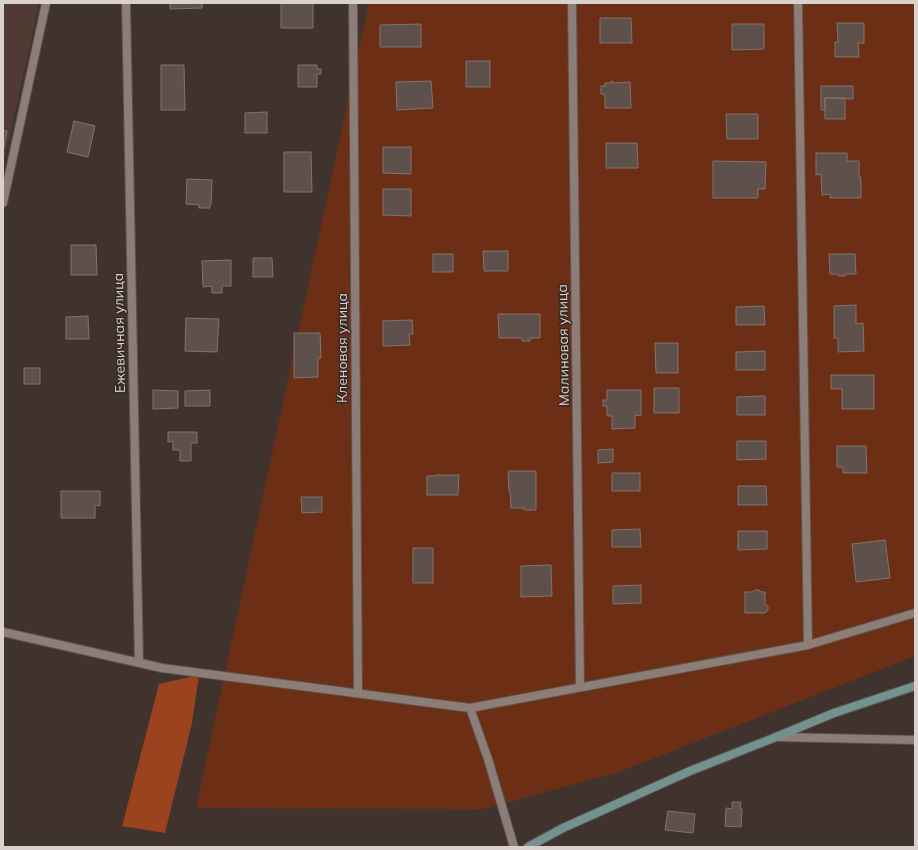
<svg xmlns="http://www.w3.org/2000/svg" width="918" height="850" viewBox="0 0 918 850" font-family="Mulish,sans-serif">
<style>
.built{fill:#4f3b34}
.green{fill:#6c2f16}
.forest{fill:#9a431e}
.building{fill:#5e504b;stroke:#82736d}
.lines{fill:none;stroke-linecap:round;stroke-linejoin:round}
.minor-casing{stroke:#5d524d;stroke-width:10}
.secondary-casing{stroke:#5d524d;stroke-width:10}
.minor{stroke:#8d7d77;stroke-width:8}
.secondary{stroke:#729290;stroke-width:8}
.labels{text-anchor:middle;stroke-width:3;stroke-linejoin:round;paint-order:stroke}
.street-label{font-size:14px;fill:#dad1ce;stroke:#362924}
</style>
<rect width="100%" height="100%" fill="#40332e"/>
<!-- built -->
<path class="built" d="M3 3H39L3 166Z"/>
<!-- green -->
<path class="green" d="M369 3H915V656L619 772 483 809 196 808Z"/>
<!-- forest -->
<path class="forest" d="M199 675 192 723 165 833 122 826 159 684Z"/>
<!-- building -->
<path class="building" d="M170 3H202V8L170 9Z
M281 3H313V28H281Z
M600 18H631L632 43H600Z
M837 23H864V43H858L859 57H835V42H838Z
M421 24V47H380V25Z
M732 24H764V49L732 50Z
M466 61H490V87H466Z
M161 65H184L185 110H161Z
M298 65H317V69H321V74H317V87H298Z
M431 81 433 108 397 110 396 82Z
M612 81H613V83L630 82 631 108H605V95L601 94V86H605V83H611Z
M821 86H853V99L825 98V110H821Z
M825 98H845V119H825Z
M267 112V133H245V113Z
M726 114H758V139H727Z
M74 121 95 126 88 157 67 152Z
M3 130 7 131 3 152Z
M606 143H637L638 168H606Z
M383 147H411V174L383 173Z
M284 152H311L312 192H284Z
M816 153H847V161H859V177H861V198H830V194L822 195 821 174 816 175Z
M713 161 766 162 765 189H758V198H713Z
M187 179 212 180 211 205H210V208H199V205L186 204Z
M383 189H411V216L383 215Z
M71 245H96L97 275H71Z
M483 251H508V271H484Z
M433 254H453V272H433Z
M829 254H855L856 274H845V276H838V274H830Z
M253 258H272L273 277H253Z
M231 260V286H222V293H212V286L203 287 202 261Z
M856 305V324L863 323 864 351 838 352V338H834V306Z
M764 306 765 325H736V307Z
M498 314H540V338H530V341H522V338H499Z
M88 316 89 339H66V317Z
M186 318 219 319 217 352 185 351Z
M412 320 413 334H409L410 345 383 346V321Z
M294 333H320L321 358H318V377L294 378Z
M655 343H678V373H656Z
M765 351V370H736V352Z
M24 368H40V384H24Z
M831 375H874V409H842V389H831Z
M654 388H679V413H654Z
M153 390 178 391V408L153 409Z
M210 390V406H185V391Z
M607 390H641V416L635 415V428L612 429V416H607V406H603V400H607Z
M765 396V415H737V397Z
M168 432H197V443H191V461H180V450H173V441L168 442Z
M737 441H766V459L737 460Z
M837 446H866L867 473H843V467H837Z
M613 449V462L598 463V450Z
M508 471H536V510H524V508H511L510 491H509Z
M612 473H640V491H612Z
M436 475H459L458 495H427V476H436Z
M738 486H766L767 505H738Z
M61 491H100V506L95 505V518H61Z
M301 497H322V512L302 513Z
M640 529 641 547H612V530Z
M738 531H767V549L738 550Z
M885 540 890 578 856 582 852 544Z
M413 548H433V583H413Z
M551 565 552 596 521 597V566Z
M641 585V603L613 604V586Z
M755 590H759L761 592H765V604L768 606V610L765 613H745V592H752Z
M732 802H741L740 809H742L741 827 725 826 726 808 732 809Z
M668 811 695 814 693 833 665 830Z"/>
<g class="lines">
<defs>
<path id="minor" d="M126 3 139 663
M353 3 358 693
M572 3 580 687
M798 3 808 645
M3 203 46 3
M3 632 162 668 470 708 488 759 514 847
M470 708 808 645 915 613
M776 737 915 740"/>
<path id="secondary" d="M528 847 563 828 690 771 776 737 834 713 915 686"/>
</defs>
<!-- minor casing -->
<use href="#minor" class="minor-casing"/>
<!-- secondary casing -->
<use href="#secondary" class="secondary-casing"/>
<!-- minor -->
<use href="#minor" class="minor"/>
<!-- secondary -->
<use href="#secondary" class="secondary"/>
</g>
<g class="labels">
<!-- street labels -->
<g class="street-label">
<text transform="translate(119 333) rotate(-91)" y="5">Ежевичная улица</text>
<text transform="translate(563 345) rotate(-91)" y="5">Малиновая улица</text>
<text transform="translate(342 348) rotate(-90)" y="5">Кленовая улица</text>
</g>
</g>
<!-- border -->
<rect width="918" height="850" fill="none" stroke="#dad1ce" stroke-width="8"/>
</svg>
